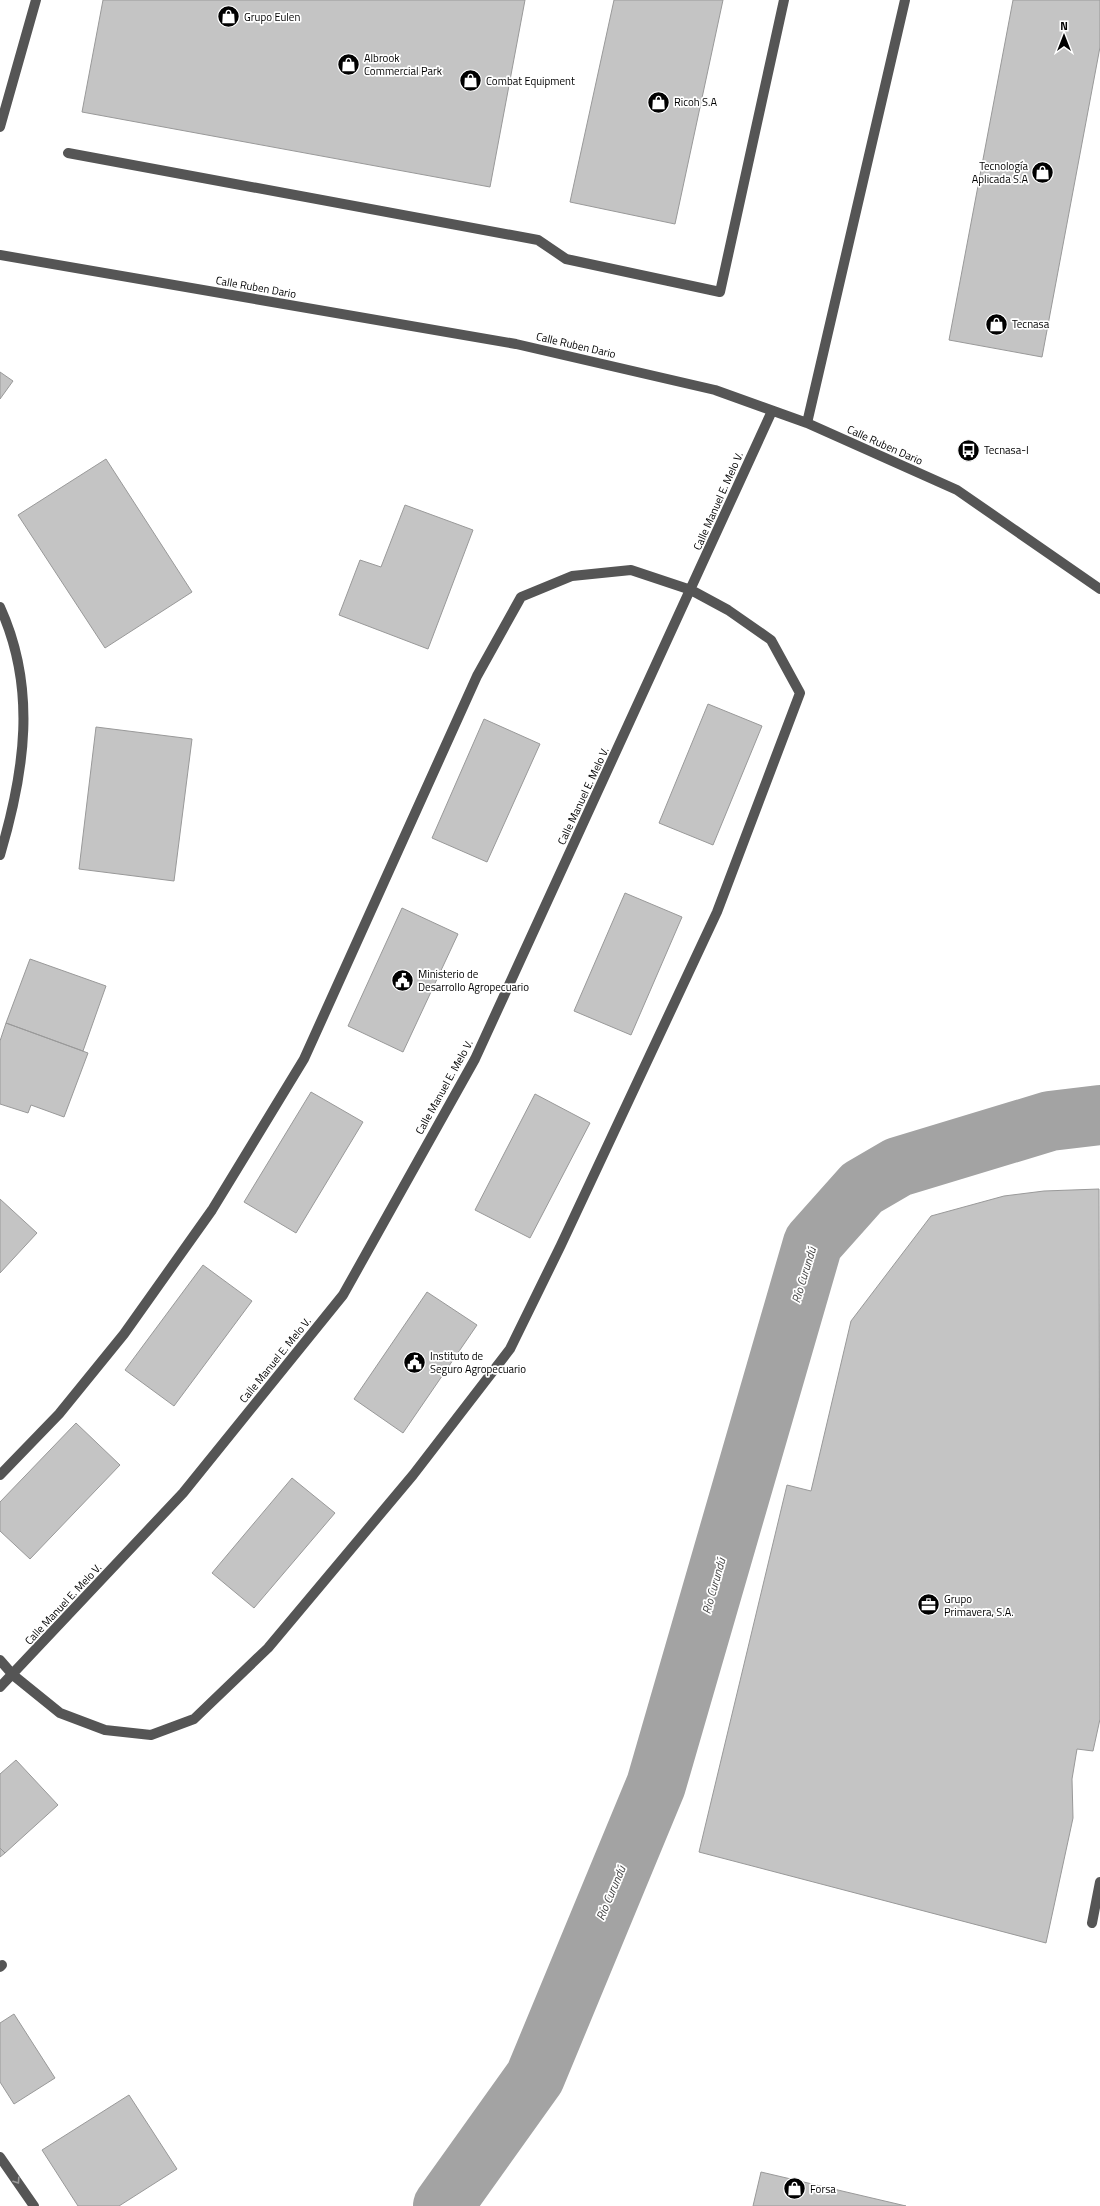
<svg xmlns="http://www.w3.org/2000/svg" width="1100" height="2206" viewBox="0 0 1100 2206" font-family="'Titillium Web',sans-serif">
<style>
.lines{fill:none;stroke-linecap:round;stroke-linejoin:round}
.river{stroke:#a3a3a3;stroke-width:60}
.building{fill:#c4c4c4;stroke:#999}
.minor{stroke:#555;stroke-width:10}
.oneway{stroke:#999}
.labels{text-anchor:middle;stroke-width:3.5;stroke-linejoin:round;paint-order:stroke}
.poi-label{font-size:11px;fill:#000;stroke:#fff;text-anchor:start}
.street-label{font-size:11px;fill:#000;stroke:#fff}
.water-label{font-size:12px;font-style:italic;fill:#444;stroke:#fff}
</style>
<rect width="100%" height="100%" fill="#fff"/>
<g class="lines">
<!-- river -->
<path class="river" d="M443 2206 535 2077 656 1785 813 1243 862 1188 898 1167 1050 1121 1100 1115"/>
</g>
<!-- building -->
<path class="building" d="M103 0H525L490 187 82 112Z
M614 0H723L675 224 570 202Z
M1013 0H1100V47L1042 357 949 340Z
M0 372 13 381 0 399Z
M106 459 192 592 105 648 18 515Z
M405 505 473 530 428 649 339 615 360 560 381 567Z
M708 704 762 726 713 845 659 823Z
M484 719 540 744 487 862 432 838Z
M96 727 192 739 174 881 79 869Z
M625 893 682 917 631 1035 574 1011Z
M402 908 458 934 403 1052 348 1026Z
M30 959 106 986 83 1051 6 1023Z
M6 1023 88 1053 64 1117 31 1105 28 1113 0 1104V1041Z
M311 1092 363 1122 296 1233 244 1202Z
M535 1094 590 1123 530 1238 475 1210Z
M1099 1189 1100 1719 1093 1751 1077 1749 1072 1779 1073 1818 1046 1943 699 1852 787 1485 811 1491 851 1321 931 1216 1004 1196 1044 1191Z
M0 1199 37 1233 0 1273Z
M203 1265 252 1301 174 1406 125 1370Z
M427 1292 477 1325 403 1433 354 1399Z
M76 1423 120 1465 30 1559 0 1531V1502Z
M292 1478 335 1513 254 1608 212 1573Z
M16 1760 58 1805 5 1853 0 1848V1774Z
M0 1848 5 1853 0 1857Z
M14 2014 55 2078 14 2104 0 2082V2023Z
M129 2095 177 2169 119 2206H78L42 2150Z
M761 2172 906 2206H753Z"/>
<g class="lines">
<!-- minor -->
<path class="minor" d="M0 127 36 0
M68 153 538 240 566 259 720 292 784 0
M0 255 516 344 715 390 807 423 957 490 1100 589
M807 423 905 0
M0 607C37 688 25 771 0 855
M0 1475 59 1414 124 1334 212 1210 304 1059 477 676 521 597 572 576 631 570 691 590 728 610 771 640 800 693 717 912 561 1245 510 1349 413 1475 268 1648 194 1719 151 1735 105 1730 60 1713 13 1675 0 1660
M0 1687 183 1493 343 1295 475 1059 772 411
M1092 1923 1100 1882
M0 1967 2 1965
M0 2157 34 2206"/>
</g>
<!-- one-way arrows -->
<defs><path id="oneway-chevron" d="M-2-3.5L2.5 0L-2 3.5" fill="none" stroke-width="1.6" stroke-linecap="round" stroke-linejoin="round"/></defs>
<use class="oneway" href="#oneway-chevron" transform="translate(17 2181) rotate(56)"/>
<!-- icons -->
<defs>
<symbol id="shop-disc" viewBox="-11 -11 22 22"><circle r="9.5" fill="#000" stroke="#fff"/><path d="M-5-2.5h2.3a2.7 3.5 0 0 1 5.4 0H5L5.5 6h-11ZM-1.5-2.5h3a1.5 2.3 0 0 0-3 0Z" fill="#fff"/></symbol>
<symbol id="bus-disc" viewBox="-11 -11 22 22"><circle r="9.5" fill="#000" stroke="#fff"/><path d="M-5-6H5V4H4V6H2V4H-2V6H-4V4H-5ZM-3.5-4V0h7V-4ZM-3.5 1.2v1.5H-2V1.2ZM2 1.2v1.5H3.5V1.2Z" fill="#fff"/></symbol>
<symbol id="civic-disc" viewBox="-11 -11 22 22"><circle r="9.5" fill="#000" stroke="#fff"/><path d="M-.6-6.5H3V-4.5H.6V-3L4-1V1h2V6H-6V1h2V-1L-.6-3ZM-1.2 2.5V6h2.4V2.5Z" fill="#fff"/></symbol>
<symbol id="office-disc" viewBox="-11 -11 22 22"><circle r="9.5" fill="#000" stroke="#fff"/><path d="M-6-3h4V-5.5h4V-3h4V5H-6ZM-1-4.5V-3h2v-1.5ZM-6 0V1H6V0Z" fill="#fff"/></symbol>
</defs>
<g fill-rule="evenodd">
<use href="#shop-disc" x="216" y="4" width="25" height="25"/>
<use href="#shop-disc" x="336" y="52" width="25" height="25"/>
<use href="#shop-disc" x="458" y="68" width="25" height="25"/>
<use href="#shop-disc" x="646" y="90" width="25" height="25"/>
<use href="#shop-disc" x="1030" y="160" width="25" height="25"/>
<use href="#shop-disc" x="984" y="312" width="25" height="25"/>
<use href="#bus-disc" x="956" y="438" width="25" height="25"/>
<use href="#civic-disc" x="390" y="968" width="25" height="25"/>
<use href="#civic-disc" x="402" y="1350" width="25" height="25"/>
<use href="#office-disc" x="916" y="1592" width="25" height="25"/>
<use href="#shop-disc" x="782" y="2176" width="25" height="25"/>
</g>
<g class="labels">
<!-- poi labels -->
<g class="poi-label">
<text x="244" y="21">Grupo Eulen</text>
<text x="364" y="62">Albrook<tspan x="364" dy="13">Commercial Park</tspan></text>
<text x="486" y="85">Combat Equipment</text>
<text x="674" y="106">Ricoh S.A</text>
<text x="1028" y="170" text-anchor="end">Tecnología<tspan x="1028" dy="13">Aplicada S.A</tspan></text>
<text x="1012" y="328">Tecnasa</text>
<text x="984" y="454">Tecnasa-I</text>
<text x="418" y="978">Ministerio de<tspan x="418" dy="13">Desarrollo Agropecuario</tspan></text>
<text x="430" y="1360">Instituto de<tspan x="430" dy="13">Seguro Agropecuario</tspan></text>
<text x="944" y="1603">Grupo<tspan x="944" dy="13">Primavera, S.A.</tspan></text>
<text x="810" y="2193">Forsa</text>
</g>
<!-- street labels -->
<g class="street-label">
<text transform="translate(256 287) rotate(10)" y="4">Calle Ruben Dario</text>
<text transform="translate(576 345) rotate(13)" y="4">Calle Ruben Dario</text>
<text transform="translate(885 445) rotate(24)" y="4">Calle Ruben Dario</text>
<text transform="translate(718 501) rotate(-66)" y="4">Calle Manuel E. Melo V.</text>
<text transform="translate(583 796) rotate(-65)" y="4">Calle Manuel E. Melo V.</text>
<text transform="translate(444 1087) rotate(-61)" y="4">Calle Manuel E. Melo V.</text>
<text transform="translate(275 1360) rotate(-51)" y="4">Calle Manuel E. Melo V.</text>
<text transform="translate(63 1604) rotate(-47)" y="4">Calle Manuel E. Melo V.</text>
</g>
<!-- water labels -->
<g class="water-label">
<text transform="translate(804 1275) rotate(-73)" y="4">Río Curundú</text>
<text transform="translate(714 1586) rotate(-74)" y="4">Río Curundú</text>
<text transform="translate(611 1893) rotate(-67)" y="4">Río Curundú</text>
</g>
</g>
<!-- north arrow -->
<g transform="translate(1064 36)" stroke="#ffffff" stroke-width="3" paint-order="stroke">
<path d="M0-3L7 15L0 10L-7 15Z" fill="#000000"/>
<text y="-6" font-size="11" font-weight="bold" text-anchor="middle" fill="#000000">N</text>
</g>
</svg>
